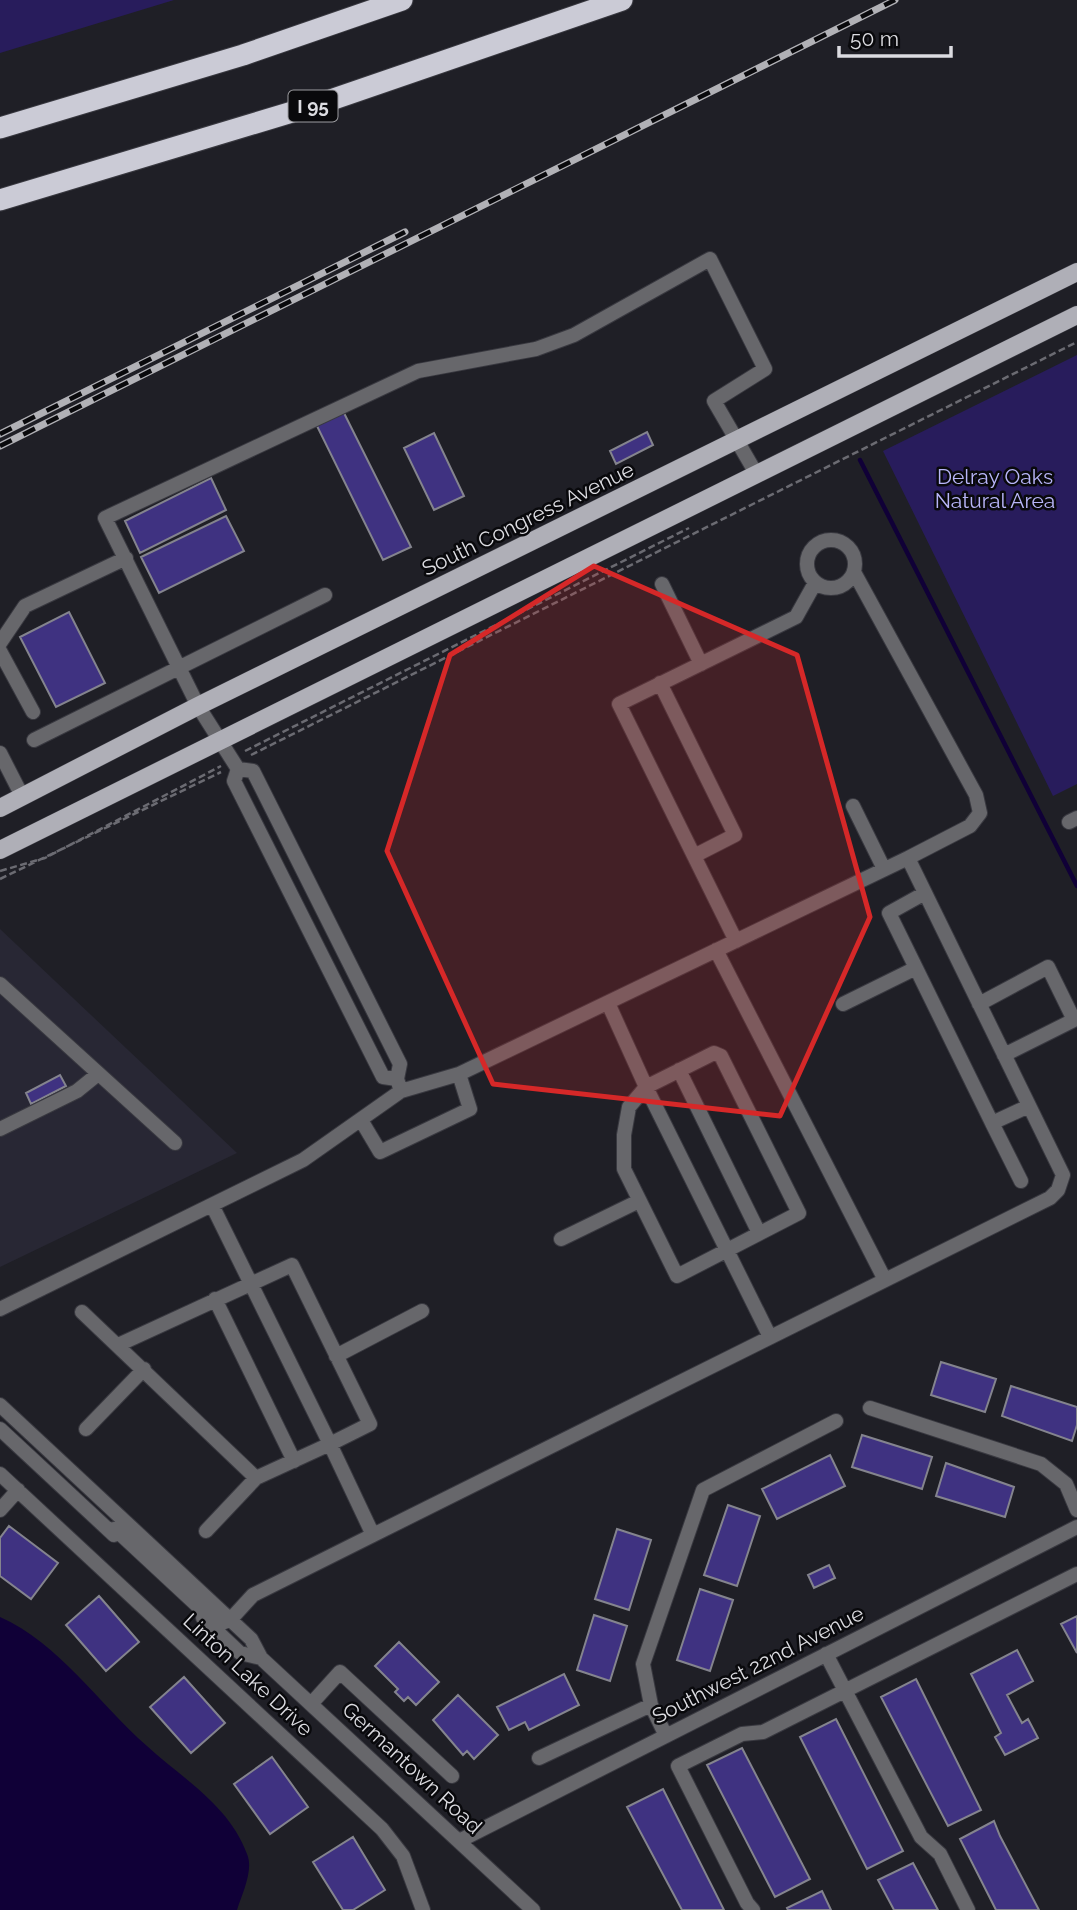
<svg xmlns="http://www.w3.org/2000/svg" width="1077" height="1910" viewBox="0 0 1077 1910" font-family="Raleway,sans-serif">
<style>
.built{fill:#282734}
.green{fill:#281c5c}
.water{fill:#100037}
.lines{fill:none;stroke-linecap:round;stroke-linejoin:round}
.stream{stroke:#100037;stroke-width:4.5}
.building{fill:#3f3281;stroke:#84848e;stroke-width:2}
.minor-casing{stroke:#393940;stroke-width:16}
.major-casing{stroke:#393940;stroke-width:19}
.highway-casing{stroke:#393940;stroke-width:23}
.path{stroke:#6b6b72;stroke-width:2.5;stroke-dasharray:7 3.5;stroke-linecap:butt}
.minor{stroke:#67676b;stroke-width:14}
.major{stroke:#afafb7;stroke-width:18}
.highway{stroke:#cbcbd6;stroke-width:21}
.rail-casing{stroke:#b1b1b6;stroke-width:7}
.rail{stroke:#09090c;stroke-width:4.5;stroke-dasharray:13;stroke-linecap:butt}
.marked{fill:#d62828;fill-opacity:0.2;stroke:#d62828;stroke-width:5;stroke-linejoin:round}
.labels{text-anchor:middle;stroke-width:5;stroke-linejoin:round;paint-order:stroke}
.shield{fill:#09090c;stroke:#9d9da1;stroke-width:2}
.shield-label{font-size:19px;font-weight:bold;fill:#dcdce1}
.park-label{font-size:21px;fill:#b8b5f9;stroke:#09090c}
.street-label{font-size:21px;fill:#dcdce1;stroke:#09090c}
</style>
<rect width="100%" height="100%" fill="#1f1f26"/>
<!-- built -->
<path class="built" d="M0 929 237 1153 0 1267Z"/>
<!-- green -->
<path class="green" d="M0 0H174L0 53Z
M1077 355V784L1053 796 883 451Z"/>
<!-- water -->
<path class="water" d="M0 1617C59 1643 99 1704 147 1746 183 1779 229 1805 247 1854 254 1870 242 1894 237 1910H0Z"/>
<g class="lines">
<!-- stream -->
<path class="stream" d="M860 460 1077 886"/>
</g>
<!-- building -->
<path class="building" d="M343 411 411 547 383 560 316 424Z
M647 432 653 445 616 464 610 451Z
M434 433 464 496 434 510 404 448Z
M211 478 226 510 140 553 125 521Z
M226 516 244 551 159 593 141 557Z
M69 612 105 683 56 707 20 637Z
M60 1075 66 1086 31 1104 26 1093Z
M941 1362 996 1379 985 1412 931 1395Z
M1011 1386 1077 1407V1425L1072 1441 1002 1416Z
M862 1435 932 1457 922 1489 852 1467Z
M830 1455 845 1486 777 1519 762 1489Z
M946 1463 1014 1487 1005 1517 936 1496Z
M728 1505 760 1516 737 1586 704 1575Z
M9 1526 58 1563 31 1599 0 1576V1538Z
M617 1529 651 1540 629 1610 595 1599Z
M829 1565 835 1578 814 1588 808 1575Z
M700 1589 733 1600 710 1671 677 1660Z
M99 1596 139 1642 106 1671 66 1625Z
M594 1615 627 1626 610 1681 577 1670Z
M1077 1616V1653L1061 1624Z
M399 1642 439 1682 416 1705 408 1697 404 1701 395 1692 398 1689 375 1666Z
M1017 1650 1033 1681 1007 1695 1022 1723 1028 1719 1038 1738 1005 1755 995 1737 1001 1733 971 1674Z
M564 1674 579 1705 529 1730 525 1722 509 1730 497 1707Z
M184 1677 225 1723 191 1753 150 1707Z
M916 1679 981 1810 948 1826 881 1697Z
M458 1695 498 1735 474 1759 467 1751 463 1755 433 1720Z
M836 1719 903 1851 867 1869 800 1737Z
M742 1748 810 1879 775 1897 707 1765Z
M272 1757 308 1807 270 1834 234 1784Z
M663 1789 724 1910H682L627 1807Z
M994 1821 1000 1836 1039 1910H996L960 1839Z
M353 1837 385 1890 353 1910H343L313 1862Z
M913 1863 938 1910H894L878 1880Z
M822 1891 831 1910H788L787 1908Z"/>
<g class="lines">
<defs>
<path id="minor" d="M807 564a24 24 0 1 1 48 0a24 24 0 1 1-48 0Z
M854 572 976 795 980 813 970 826 908 858
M662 584 701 664
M0 643 25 606 126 558
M0 651 33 712
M660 683 735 835 694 856
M34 740 325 595
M0 753 22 796
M238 769 234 781 383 1077 397 1079
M853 806 884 869
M1069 822 1077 818
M925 893 889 913 992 1123 1029 1106
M736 941 619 704 796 617 815 583
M716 950 885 1280
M0 984 175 1143
M608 1003 646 1087 770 1337
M843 1004 916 968
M979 1004 1048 967 1074 1020 1004 1055
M714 1053 721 1056 799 1213 677 1276 624 1169V1135L629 1107 646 1087Z
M679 1070 759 1233
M361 1120 380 1152 470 1109 459 1074 401 1091
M992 1123 1021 1181
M0 1129 77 1091 98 1074
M561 1239 639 1201
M215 1299 294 1461
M0 1309 303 1160 401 1091 397 1079 400 1064 253 771 238 769 198 706 105 518 418 371 536 349 574 335 710 259 765 369 714 401 757 475
M82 1312 256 1478 330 1444 212 1205
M336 1356 422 1311
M0 1405 251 1639 261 1658 533 1910
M870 1408 1041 1464 1066 1484 1077 1510
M0 1429 114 1535
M86 1429 144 1369
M0 1474 382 1829 403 1856 423 1910
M0 1510 18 1490
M109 1530 115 1529 200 1608 222 1623 231 1619 253 1595 373 1535 330 1444 370 1424 292 1265 118 1345
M206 1531 256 1478
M373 1535 1050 1198 1058 1190 1063 1175 908 858 459 1074
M203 1618 240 1653 261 1658
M826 1654 921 1837 940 1854 968 1910
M311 1704 340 1672 452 1776
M666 1736 651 1705 643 1664 703 1490 836 1421
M539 1758 651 1705
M459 1841 1077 1527
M753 1910 747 1903 678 1766 742 1734 763 1732 1077 1574"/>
<path id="major" d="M0 808 198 706 1077 272
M0 850 1077 315"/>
<path id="highway" d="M0 128 243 55 402 0
M0 200 322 103 622 0"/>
</defs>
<!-- minor casing -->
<use href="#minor" class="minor-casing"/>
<!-- major casing -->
<use href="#major" class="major-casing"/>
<!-- highway casing -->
<use href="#highway" class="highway-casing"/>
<!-- path -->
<path class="path" d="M245 751 689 528
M251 755 1077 342
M0 871 45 858 221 766
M0 879 221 772"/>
<!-- minor -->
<use href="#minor" class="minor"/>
<!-- major -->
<use href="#major" class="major"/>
<!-- highway -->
<use href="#highway" class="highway"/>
<defs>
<path id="rail" d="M0 434 405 232
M0 446 895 0"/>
</defs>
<!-- rail casing -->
<use href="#rail" class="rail-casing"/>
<!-- rail -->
<use href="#rail" class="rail"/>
</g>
<!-- marked area -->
<path class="marked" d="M594 566 797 655 870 917 780 1116 493 1084 387 851 450 655Z"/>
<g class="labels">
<!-- shield labels -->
<rect class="shield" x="288.5" y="90.5" width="49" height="31" rx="5"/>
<g class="shield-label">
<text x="313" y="113">I 95</text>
</g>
<!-- park labels -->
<g class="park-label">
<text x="995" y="484">Delray Oaks<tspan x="995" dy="24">Natural Area</tspan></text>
</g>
<!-- street labels -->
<g class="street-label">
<text transform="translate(528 519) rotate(-26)" y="7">South Congress Avenue</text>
<text transform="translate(758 1665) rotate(-27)" y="7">Southwest 22nd Avenue</text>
<text transform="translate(248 1675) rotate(43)" y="7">Linton Lake Drive</text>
<text transform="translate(412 1768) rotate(43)" y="7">Germantown Road</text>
</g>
</g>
<!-- scale -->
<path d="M839 46v10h112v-10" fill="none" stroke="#dcdce1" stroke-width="3.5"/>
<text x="850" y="46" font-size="21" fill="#dcdce1" stroke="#09090c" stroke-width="5" paint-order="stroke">50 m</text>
</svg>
